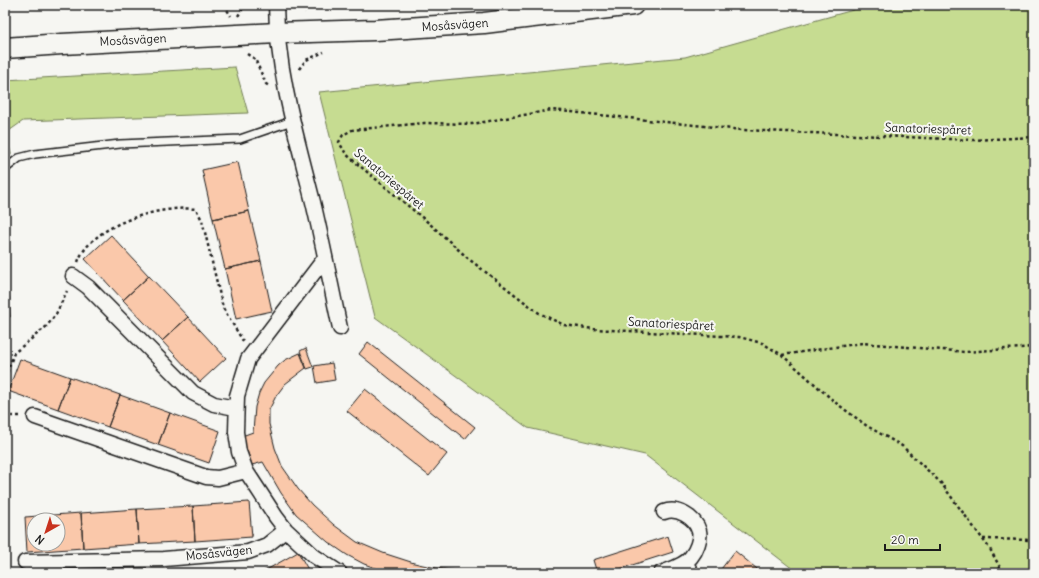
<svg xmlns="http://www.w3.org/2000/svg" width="1039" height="578" viewBox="0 0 1039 578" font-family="Delius,sans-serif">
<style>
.green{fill:#c6dc91;stroke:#717c56}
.building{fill:#fac8aa;stroke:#1c1c1c;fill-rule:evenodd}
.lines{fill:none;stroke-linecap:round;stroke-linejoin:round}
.service-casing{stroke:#1c1c1c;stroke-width:10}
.minor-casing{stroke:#1c1c1c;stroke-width:17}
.secondary-casing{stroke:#1c1c1c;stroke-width:23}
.path{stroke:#1c1c1c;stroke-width:2.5;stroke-dasharray:3 3;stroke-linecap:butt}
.service{stroke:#f6f6f2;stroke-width:7}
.minor{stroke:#f6f6f2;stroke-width:14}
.secondary{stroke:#f6f6f2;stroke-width:20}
.labels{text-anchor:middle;stroke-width:4;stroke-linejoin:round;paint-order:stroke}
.street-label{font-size:12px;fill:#1c1c1c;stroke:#f6f6f2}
</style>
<rect width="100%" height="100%" fill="#f6f6f2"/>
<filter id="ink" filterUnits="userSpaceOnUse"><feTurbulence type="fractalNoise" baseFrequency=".025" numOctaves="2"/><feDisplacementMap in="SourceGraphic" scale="8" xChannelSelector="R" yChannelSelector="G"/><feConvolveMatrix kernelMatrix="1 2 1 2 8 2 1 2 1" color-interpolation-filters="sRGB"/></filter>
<g filter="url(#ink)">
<!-- green -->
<path class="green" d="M871 5H1034V573H798L645 455 528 428 375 317 319 92 685 57Z
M235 67 248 113 23 121 6 133 11 154 5 159V80Z"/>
<!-- building -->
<path class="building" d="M238 162 249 211 213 219 202 170Z
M249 211 261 261 225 269 213 219Z
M111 235 149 276 123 300 85 259Z
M261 261 272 311 236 319 225 269Z
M149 276 188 317 162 341 123 300Z
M5 297H9L10 317H5Z
M188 317 226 358 200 382 162 341Z
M368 342 475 427 465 439 359 354Z
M306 348 313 367 307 369 300 351Z
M300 353 306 368 285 384 276 396 269 410V424L275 448 282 466 298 489 312 505 334 525 357 542 383 553 414 563 436 568 473 573H390L364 564 347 555 328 542 296 514 281 493 263 462 252 465 242 436 253 432 255 407 259 393 264 383 278 366 285 360Z
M20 359 70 377 58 409 8 391Z
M332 363 335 380 317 383 314 366Z
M70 377 120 395 108 427 58 409Z
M365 389 447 454 429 476 347 411Z
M120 395 170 413 158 445 108 427Z
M170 413 220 431 209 463 158 445Z
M249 502 252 537 195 541 193 506Z
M193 506 195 541 139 544 137 509Z
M137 509 139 544 83 548 81 513Z
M81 513 83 548 27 552 25 517ZM34 520H58V544H34Z
M668 536 673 552 607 573H597L593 560Z
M735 551 762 573H718Z
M298 552 310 573H261Z
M547 570 548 573H529Z"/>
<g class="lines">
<defs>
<path id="service" d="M5 169 19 158 35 154 120 144 240 139 292 121"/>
<path id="minor" d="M276 5C277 72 297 138 313 202 323 244 331 286 340 328
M325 258 248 359 237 396 236 432 239 452 246 471 276 517 286 530 314 556 340 573
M73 276 88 287 193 393 214 404 236 408
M35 417 206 477 218 478 246 471
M25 562 164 559 248 552 267 545 286 530
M685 563 692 573
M661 573C671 569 684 566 691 557 696 551 701 539 699 531 695 517 677 507 664 512"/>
<path id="secondary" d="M5 48 62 44 277 33 375 30 484 23 633 5"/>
</defs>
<!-- service casing -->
<use href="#service" class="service-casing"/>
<!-- minor casing -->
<use href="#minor" class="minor-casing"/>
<!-- secondary casing -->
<use href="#secondary" class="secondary-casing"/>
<!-- path -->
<path class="path" d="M224 5 231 16
M296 5 305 13
M238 16 245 5
M247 54 255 59 266 84 269 86
M299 69 306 60 324 52
M78 262C91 224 160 205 196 209L202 220 223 308 243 341
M782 355 862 343 965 352 1034 347
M5 378 14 353 47 326 56 314 67 291
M5 416H21
M983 539 1034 540
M1003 573 990 549 941 483 902 446 867 426 836 403 782 355 762 343 739 337 594 329 564 325 539 313 470 260 430 224 360 166 346 154 339 142 343 135 352 130 424 123 472 124 552 110 742 130 973 140 1034 137"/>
<!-- service -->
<use href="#service" class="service"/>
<!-- minor -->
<use href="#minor" class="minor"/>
<!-- secondary -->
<use href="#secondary" class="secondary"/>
</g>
</g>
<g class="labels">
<!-- street labels -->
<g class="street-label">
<text transform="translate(455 25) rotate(-4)" y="4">Mosåsvägen</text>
<text transform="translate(133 40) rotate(-3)" y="4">Mosåsvägen</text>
<text transform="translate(928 129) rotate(2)" y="4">Sanatoriespåret</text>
<text transform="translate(389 179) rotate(40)" y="4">Sanatoriespåret</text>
<text transform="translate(671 324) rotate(3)" y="4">Sanatoriespåret</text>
<text transform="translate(219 553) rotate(-6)" y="4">Mosåsvägen</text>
</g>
</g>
<!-- margin -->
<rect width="1039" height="578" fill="none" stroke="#f6f6f2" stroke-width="20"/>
<rect x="10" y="10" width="1019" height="558" fill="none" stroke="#1c1c1c" stroke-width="1.5" filter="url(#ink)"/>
<!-- north arrow -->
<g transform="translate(46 532) rotate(219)"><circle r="19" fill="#f6f6f2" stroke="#9f9f9c"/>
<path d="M0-3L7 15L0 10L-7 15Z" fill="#c8321e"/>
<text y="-6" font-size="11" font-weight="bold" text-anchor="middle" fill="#1c1c1c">N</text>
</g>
<!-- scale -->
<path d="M885 544v6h55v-6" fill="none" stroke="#1c1c1c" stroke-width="2"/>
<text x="891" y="544" font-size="12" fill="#1c1c1c" stroke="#f6f6f2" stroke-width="3" paint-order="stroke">20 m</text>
</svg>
